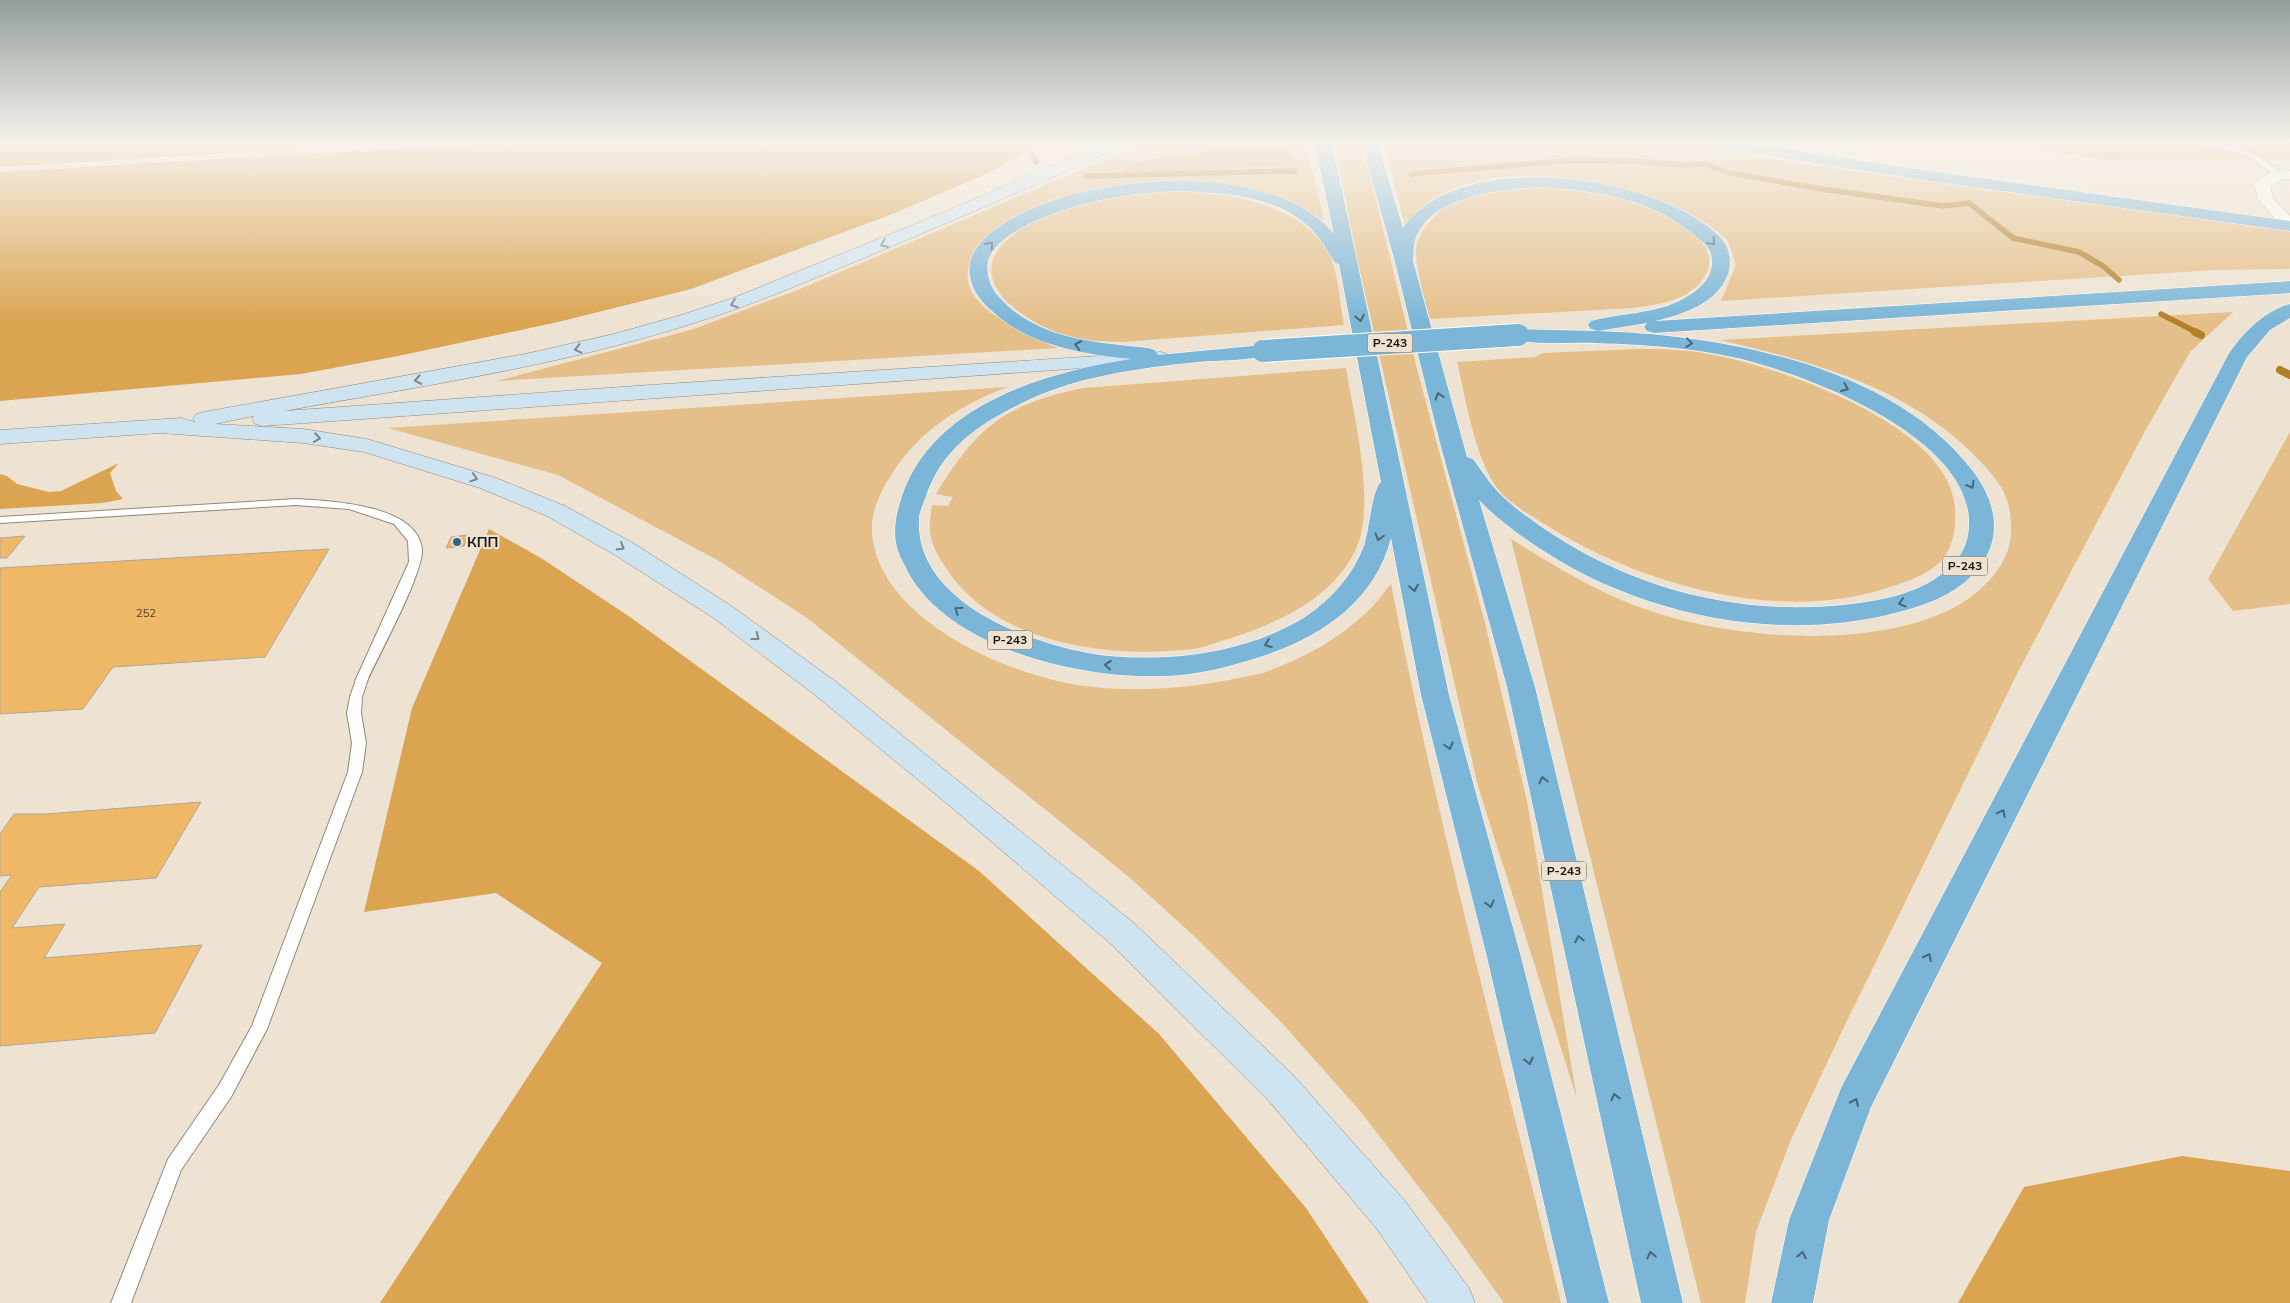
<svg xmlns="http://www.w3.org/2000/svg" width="2290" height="1303" viewBox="0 0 2290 1303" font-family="Mulish,sans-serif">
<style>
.green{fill:#e5bf89}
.forest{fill:#daa451}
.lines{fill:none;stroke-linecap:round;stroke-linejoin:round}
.stream-far1{stroke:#b37f28;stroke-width:5.5}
.stream{stroke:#b37f28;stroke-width:8}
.building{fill:#efb866;stroke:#b1a698}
.service-casing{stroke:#92887a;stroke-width:2}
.minor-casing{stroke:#92887a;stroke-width:1}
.secondary-casing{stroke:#92887a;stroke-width:1}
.trunk-casing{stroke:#fff;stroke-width:1}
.service{fill:#fff;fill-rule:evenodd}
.minor{fill:#fff;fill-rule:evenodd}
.secondary{fill:#cee4f1;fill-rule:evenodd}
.trunk{fill:#7bb6d8;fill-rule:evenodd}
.trunk-bridge-casing{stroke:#fff;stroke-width:24;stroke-linecap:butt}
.trunk-bridge{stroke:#7bb6d8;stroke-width:22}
.oneway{stroke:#4a6674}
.oneway2{stroke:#7d878c}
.poi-dot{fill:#306380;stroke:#eee3d3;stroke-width:2}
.labels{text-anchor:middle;stroke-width:4.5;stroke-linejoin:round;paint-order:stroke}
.number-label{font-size:11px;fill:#4e3e26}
.shield{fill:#eee3d3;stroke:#59534a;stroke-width:1}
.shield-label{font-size:12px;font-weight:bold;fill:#191510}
.poi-label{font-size:14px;font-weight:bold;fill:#191510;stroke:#eee3d3;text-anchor:start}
</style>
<rect width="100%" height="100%" fill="#eee3d3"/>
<!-- green -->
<path class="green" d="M1149 141H1305L1324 220C1311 213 1298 204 1284 199 1252 188 1198 183 1164 182 1111 180 1008 202 977 248 967 262 964 279 973 294 986 317 1034 338 1058 348L497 381 694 329 800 289Z
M1334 141H1359L1368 167 1417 369 1485 623 1527 801 1577 1099 1478 786 1357 258Z
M1383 141H1677L1795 163 2290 231V269L2215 270 1721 301 1736 265C1733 258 1731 246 1727 240 1724 236 1718 233 1715 230 1662 187 1540 164 1474 182 1443 190 1425 201 1405 225Z
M1547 186C1571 189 1595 191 1618 198 1647 205 1726 234 1706 274 1693 300 1658 305 1632 308L1430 319C1424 297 1417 274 1416 252 1416 240 1423 230 1430 221 1460 187 1505 189 1547 186Z
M1177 191C1221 194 1263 197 1301 223 1314 233 1327 245 1332 261 1339 281 1340 304 1344 325L1123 342C1105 341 1087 342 1070 337 1034 327 961 285 1005 242 1049 200 1119 194 1177 191Z
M2233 312 2190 352 2144 433 2017 674 1843 1029 1790 1142 1756 1232 1745 1303H1701L1511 539C1550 563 1588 587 1631 604 1717 638 1859 651 1945 612 1975 599 2010 568 2011 533 2012 497 2002 485 1978 459 1910 387 1813 362 1720 340Z
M1635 349C1660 349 1685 349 1709 354 1777 366 1950 424 1955 508 1956 527 1954 548 1940 562 1928 574 1909 581 1893 586 1785 625 1645 586 1551 528 1535 518 1517 508 1503 495 1476 468 1466 399 1457 362L1535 357 1543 353Z
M1346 368C1354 417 1377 507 1355 551 1331 600 1277 623 1228 639 1217 642 1204 648 1192 649 1110 659 994 644 946 568 938 556 931 545 930 531 929 523 931 513 932 505L948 506 953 497 936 494C977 427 1005 404 1083 388Z
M1008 387C962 404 920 430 893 472 882 489 870 512 872 534 880 619 1004 673 1077 685 1132 693 1189 689 1243 677 1252 675 1263 674 1271 670 1306 657 1340 638 1367 612 1376 604 1383 593 1391 584 1438 825 1502 1064 1561 1303H1504L1449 1226 1360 1111 1282 1023 1194 936 1129 877 807 618 719 561 558 475 388 428Z
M2290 432V604L2233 611 2208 579Z"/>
<!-- forest -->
<path class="forest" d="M0 141H425L0 167Z
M521 141H1048L984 175 890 215 691 289 558 322 398 356 301 374 0 401V172Z
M1984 141H2290V159L2107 160Z
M1240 146 1288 149 1294 164 1185 171 1122 172 1141 161Z
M119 463 110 473 116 491 123 499 103 503 0 509V474L7 476 17 484 49 492 61 491Z
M489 529 541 558 630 617 979 871 1159 1034 1306 1208 1369 1303H380L602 963 496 893 364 912 412 708Z
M2182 1156 2290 1171V1303H1958L2024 1187Z"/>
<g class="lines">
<!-- stream-far1 -->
<path class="stream-far1" d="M992 141 1029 149 1036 162
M1411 174 1573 160 1635 161 1680 165 1704 164 1730 173 1822 189 1943 206 1969 203 2013 238 2079 252 2103 266 2119 280
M1086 176 1295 171
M2161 314 2198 333"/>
<!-- stream -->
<path class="stream" d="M2195 332 2201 335
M2280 370 2290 375"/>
</g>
<!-- building -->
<path class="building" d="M468 535 464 546 446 548 451 537Z
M25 536 7 558H0V538Z
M329 549 265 657 113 667 83 709 0 714V568Z
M201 802 156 878 39 887 12 928 65 924 44 958 202 945 155 1033 0 1046V892L12 875 0 876V834L14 814H46Z"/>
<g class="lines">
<defs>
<path id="service" d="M2190 141C2223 141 2258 150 2282 174L2275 176 2247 155Z
M296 499C329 501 417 504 422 549 424 572 380 653 368 679L362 697 361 713 366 743 362 772 267 1029 231 1097 181 1170 131 1303H111L168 1159 219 1085 252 1026 348 772 352 743 347 713 350 697 356 679 409 562 408 541 394 524 349 509 296 505 0 523V517Z"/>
<path id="minor" d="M2278 170 2290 171V179H2281L2270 186 2273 198 2290 216V231L2284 229 2258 199 2254 184 2273 171Z"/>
<path id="secondary" d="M1109 141H1130L1128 144C1038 184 948 223 857 261 803 283 750 306 694 323 561 366 421 386 284 411L650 385 1161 352 1168 354 1171 358 1168 362 263 426 255 424 252 419 254 416 215 424 303 429 367 439 496 478 565 506 633 543 730 605 835 681 1135 924 1294 1076 1405 1201 1469 1288 1475 1303H1428L1377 1229 1268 1100 1111 944 951 807 815 695 712 617 615 555 547 516 480 488 364 452 303 443 160 433 0 444V430L181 418 195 422 193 419 196 414 204 412 525 354 614 334 678 316 733 298 942 213Z"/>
<path id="trunk" d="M1314 141H1330L1339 176 1449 695 1521 957 1609 1303H1567L1487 957 1421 695 1391 538C1375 601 1321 637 1263 656 1231 666 1200 675 1167 676 1085 680 950 650 908 572 905 565 900 558 898 551 892 532 896 514 902 496 933 404 1046 372 1132 359 1083 354 1029 346 992 311 983 303 974 293 971 281 966 263 973 250 986 237 1056 172 1270 154 1334 234ZM1179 191C1222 193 1274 195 1308 226 1319 236 1327 250 1335 263L1339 264 1381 482C1372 489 1369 532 1364 546 1352 576 1332 599 1305 617 1265 642 1212 655 1166 657 1140 658 1114 658 1088 653 1023 641 915 600 919 519 919 512 923 505 925 499 941 448 980 423 1026 401 1078 376 1140 368 1198 362 1221 360 1247 361 1270 355L1273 351 1270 347 1263 345 1158 355 1155 350 1148 348C1100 343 1046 340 1008 306 1000 298 993 292 990 282 987 273 986 264 990 256 997 241 1017 230 1031 223 1079 201 1127 193 1179 191Z
M1361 141H1377L1403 228C1459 146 1659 174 1721 238 1730 248 1732 261 1728 274 1717 304 1683 314 1655 321L2290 281V293L1654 333 1647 331 1644 327 1647 323 1598 331C1723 335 1891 365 1972 470 1991 494 2002 526 1987 555 1968 590 1932 604 1895 613 1774 644 1635 614 1533 544 1514 531 1495 517 1479 500L1535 687 1683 1303H1641L1507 687 1440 443 1395 262ZM1538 187C1593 190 1651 198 1694 235 1704 243 1712 248 1712 262 1712 280 1697 291 1683 299 1654 314 1622 313 1591 321L1588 325 1591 329 1598 331 1518 329 1511 331 1508 335 1511 339C1537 346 1568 342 1594 343 1655 345 1717 349 1776 369 1838 389 1965 443 1969 519 1970 538 1964 555 1949 568 1923 592 1886 600 1851 604 1745 617 1638 591 1549 532 1532 520 1515 509 1500 494 1490 484 1482 471 1473 459L1467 457 1413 261C1414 251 1413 240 1419 231 1439 196 1501 189 1538 187Z
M1699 141H1735L1916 169 2290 221V231L1916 179 1707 146 1701 144Z
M2290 304V318L2270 330 2247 357 1871 1107 1829 1220 1813 1303H1771L1789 1220 1841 1088 2228 355C2243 333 2264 311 2290 304Z"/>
</defs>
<!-- service casing -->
<use href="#service" class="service-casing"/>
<!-- minor casing -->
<use href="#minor" class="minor-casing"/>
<!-- secondary casing -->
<use href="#secondary" class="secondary-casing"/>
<!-- trunk casing -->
<use href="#trunk" class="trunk-casing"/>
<!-- service -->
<use href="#service" class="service"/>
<!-- minor -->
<use href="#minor" class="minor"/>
<!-- secondary -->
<use href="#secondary" class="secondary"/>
<!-- trunk -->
<use href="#trunk" class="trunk"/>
<defs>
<path id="trunk-bridge" d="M1263 351 1518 335"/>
</defs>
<!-- trunk-bridge casing -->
<use href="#trunk-bridge" class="trunk-bridge-casing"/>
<!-- trunk-bridge -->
<use href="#trunk-bridge" class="trunk-bridge"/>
</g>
<!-- one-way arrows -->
<defs><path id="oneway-chevron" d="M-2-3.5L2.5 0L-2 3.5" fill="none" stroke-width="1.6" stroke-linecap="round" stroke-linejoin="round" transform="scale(1.25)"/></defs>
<g class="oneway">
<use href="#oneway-chevron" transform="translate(1712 242) rotate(49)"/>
<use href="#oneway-chevron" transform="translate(990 245) rotate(-49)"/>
<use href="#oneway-chevron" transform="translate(1360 318) rotate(78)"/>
<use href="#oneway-chevron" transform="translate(1689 343) rotate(7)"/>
<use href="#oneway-chevron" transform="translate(1078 345) rotate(-168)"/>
<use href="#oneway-chevron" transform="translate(1845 388) rotate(23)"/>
<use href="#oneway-chevron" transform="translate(1439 396) rotate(-105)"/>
<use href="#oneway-chevron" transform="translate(1971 485) rotate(60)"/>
<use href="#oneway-chevron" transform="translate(1379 537) rotate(106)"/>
<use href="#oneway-chevron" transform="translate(1414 588) rotate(79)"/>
<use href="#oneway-chevron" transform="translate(1902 603) rotate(164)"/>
<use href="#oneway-chevron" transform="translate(958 610) rotate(-146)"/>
<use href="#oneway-chevron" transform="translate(1268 644) rotate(161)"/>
<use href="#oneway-chevron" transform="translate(1108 665) rotate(-176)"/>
<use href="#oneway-chevron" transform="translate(1449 746) rotate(75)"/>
<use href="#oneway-chevron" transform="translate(1543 780) rotate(-103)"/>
<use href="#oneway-chevron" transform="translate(2002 813) rotate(-63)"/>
<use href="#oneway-chevron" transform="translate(1490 904) rotate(75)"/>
<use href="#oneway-chevron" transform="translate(1579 939) rotate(-103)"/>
<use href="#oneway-chevron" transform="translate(1928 957) rotate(-63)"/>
<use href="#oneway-chevron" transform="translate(1529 1061) rotate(76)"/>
<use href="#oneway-chevron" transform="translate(1615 1097) rotate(-103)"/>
<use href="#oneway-chevron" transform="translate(1855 1102) rotate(-66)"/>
<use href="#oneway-chevron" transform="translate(1651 1255) rotate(-103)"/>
<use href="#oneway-chevron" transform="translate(1802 1255) rotate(-78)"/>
</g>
<g class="oneway2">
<use href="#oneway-chevron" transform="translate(884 244) rotate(157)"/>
<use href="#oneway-chevron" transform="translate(734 304) rotate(161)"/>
<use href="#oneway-chevron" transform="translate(578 349) rotate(166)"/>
<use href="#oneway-chevron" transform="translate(418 380) rotate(170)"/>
<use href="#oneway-chevron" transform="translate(317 438) rotate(9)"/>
<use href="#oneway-chevron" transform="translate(474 478) rotate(18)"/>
<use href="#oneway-chevron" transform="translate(621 547) rotate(30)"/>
<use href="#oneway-chevron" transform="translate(756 637) rotate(37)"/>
</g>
<!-- sky -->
<linearGradient id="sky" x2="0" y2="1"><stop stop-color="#939f9b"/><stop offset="0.44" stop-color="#f7f2eb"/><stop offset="1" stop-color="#f7f2eb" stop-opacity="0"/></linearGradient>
<rect width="2290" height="323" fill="url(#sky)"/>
<!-- markers -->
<circle class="poi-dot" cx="457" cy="542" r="5"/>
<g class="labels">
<!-- number labels -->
<g class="number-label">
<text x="146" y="617">252</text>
</g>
<!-- shield labels -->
<g class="shield">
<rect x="1367.5" y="333.5" width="45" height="19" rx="4"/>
<rect x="1942.5" y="556.5" width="45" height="19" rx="4"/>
<rect x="987.5" y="630.5" width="45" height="19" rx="4"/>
<rect x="1541.5" y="861.5" width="45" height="19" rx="4"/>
</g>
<g class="shield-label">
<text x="1390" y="347">Р-243</text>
<text x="1965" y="570">Р-243</text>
<text x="1010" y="644">Р-243</text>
<text x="1564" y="875">Р-243</text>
</g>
<!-- poi labels -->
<g class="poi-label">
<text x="467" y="547">КПП</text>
</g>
</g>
</svg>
